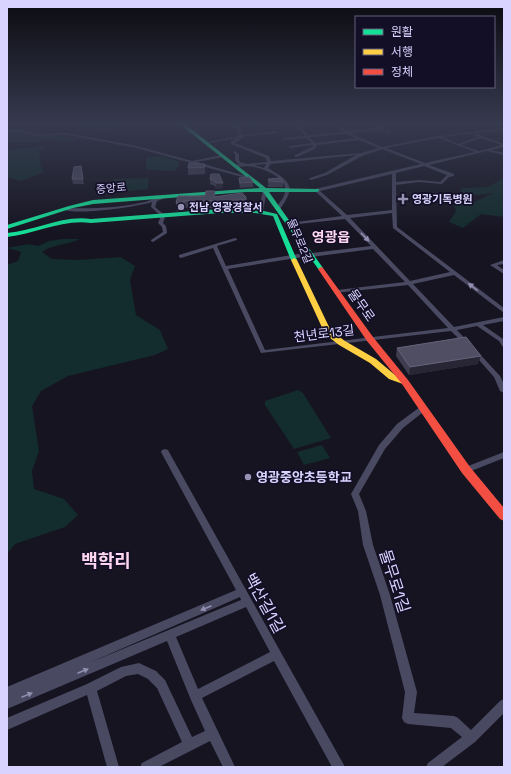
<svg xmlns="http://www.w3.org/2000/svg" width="511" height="774" viewBox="0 0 511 774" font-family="'Space Grotesk','Noto Sans KR',sans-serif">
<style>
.green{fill:#132c2d}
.water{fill:#0d2144}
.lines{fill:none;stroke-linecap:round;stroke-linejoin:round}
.street{fill:#4a4962;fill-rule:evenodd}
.fast{fill:#16e098;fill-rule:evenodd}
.slow{fill:#ffcf43;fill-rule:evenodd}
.jam{fill:#f24e42;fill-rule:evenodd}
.wall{fill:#403d50}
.shaded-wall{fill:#282635}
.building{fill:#504e63;stroke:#66637b}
.oneway{fill:#928eb0}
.poi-dot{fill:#9591b1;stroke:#130f26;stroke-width:1.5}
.labels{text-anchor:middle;stroke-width:3.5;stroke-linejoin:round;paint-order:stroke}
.far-street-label{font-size:11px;fill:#d9d4ff;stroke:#130f26}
.far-poi-label{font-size:11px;font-weight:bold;fill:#d9d4ff;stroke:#130f26;text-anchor:start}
.street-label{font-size:13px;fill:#d9d4ff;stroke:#130f26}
.poi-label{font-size:13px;font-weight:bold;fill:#d9d4ff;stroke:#130f26;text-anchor:start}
.far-district-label{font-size:14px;font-weight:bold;fill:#ffd6f0;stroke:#130f26}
.near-street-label{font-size:16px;fill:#d9d4ff;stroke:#130f26}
.near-quarter-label{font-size:18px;font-weight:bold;fill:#ffd6f0;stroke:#130f26}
</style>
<rect width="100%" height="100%" fill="#161421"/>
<!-- green -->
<path class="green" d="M7 131H20L32 135 80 138C72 145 50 138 40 139L39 142 12 143 7 141Z
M41 146 45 148 39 150 41 167 44 172 21 181 7 177V150Z
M163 156 180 162 176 171 146 170V157Z
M149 178 148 189 118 192 113 179Z
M504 178V217L481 214 463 228 449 222 456 211 454 204 472 203 494 193 458 197 462 188 488 187Z
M62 239H80C67 245 53 244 42 252L52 259 77 260 121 257 135 266 130 280 136 315 160 330 168 349 155 355 68 376 41 391 32 406 39 451 32 471 34 489 64 499 78 515 65 527 15 544 7 554V265L18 261 21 252 7 248 29 244 38 246 49 241Z
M298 390 303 393 331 438 294 449 265 405V401Z
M322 445 330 458 304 465 297 452Z"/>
<!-- water -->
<path class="water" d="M82 125H116L119 127 106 133Z"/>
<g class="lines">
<!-- street -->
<path class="street" d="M235 125H239L242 135 278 131 277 133 245 136 235 143 269 156 271 161 361 153 379 148 359 140 317 145 315 149 297 157H295V155L312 147 313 145 289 148V146H290L312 143 307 138 282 140 283 138 305 136 296 125H299L308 135 344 132 331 125H335L347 131 376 128V125H380V128L390 132V134L378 130 350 133 382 147 436 136 437 135 440 136 504 128V130L443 137 458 144 477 137 474 135 477 134 504 144V147L491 150 504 153V155L487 151 429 165 454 174V176L449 177 442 184 419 182 396 185 397 227 504 308V313L454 275 413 284 454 327 504 317V321L483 325 503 339 504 347 502 346 499 341 477 326 457 330 471 345 468 347 466 346 451 331 261 353 213 248 181 258 179 257V255L235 238 237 239V240L217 246 226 266 310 252 312 253 371 246 345 219 289 225 287 224 289 223 342 216 315 191V189L421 164 382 149 362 156 327 175 311 180 309 179 310 178 325 173 356 155 271 164 268 168C290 182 297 185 280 209H278L276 208C279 203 284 198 285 192 288 176 259 167 247 166 242 166 237 168 232 166L240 164H238L235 160V154L233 152 235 151 239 154V160L240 162 247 164 267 162 266 158 231 144V142L237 138 205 144 203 143 239 136ZM346 134 356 138 315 143 310 137ZM439 138 475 152 425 163 386 148ZM481 138 502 145 479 151 461 145ZM266 164 264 168 254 165ZM424 166 447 175 440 182 419 180 396 182V173ZM392 174V210L347 215 320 191ZM392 213 393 228 450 272 410 281 350 218ZM373 249 405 282 337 290 334 292 335 293 408 285 448 328 265 350 228 269 309 256 311 257Z
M7 129 22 130 36 134 67 133 137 146 192 161 222 155 224 156 223 157 197 162 252 178 249 179 137 148 67 135 36 136 22 132 7 131Z
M263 189 267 190 263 211 261 212 259 211Z
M166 195 168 196V197L157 201 155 207 162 213H164L166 214 163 223 166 226 167 233 153 242 151 241V240L163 232 162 227 158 223 161 216 151 207 152 202C136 207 75 216 62 209L64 208C91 209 119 208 145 202 152 200 159 197 166 195Z
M504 260V264L497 265 504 270V274L490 265Z
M475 350 477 351 500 376 504 384V393L500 391 494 377 472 352Z
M420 407H423L427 409 403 428 385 449 359 494 366 511 373 545 390 595 417 692 414 713 454 716 458 718 471 730 500 701 504 699V713L475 742 442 767H426L428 763 462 737 451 728 408 724 404 722 402 718 405 692 380 595 363 545 358 511 351 494 379 445 397 424Z
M165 449 168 450 169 452 345 767H332L274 661 202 698 235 767H223L210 741 159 767H140L142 763 182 742 157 688 148 679 138 674 126 676 97 691 119 767H107L87 695 7 730V718L87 684 121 667 139 663 156 671 165 680 192 737 205 731 191 700 167 641 7 709V687L236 590 161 452 162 450ZM240 597 241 600 89 663ZM246 607 270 652 198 689 176 637Z
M504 452V458L466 473 463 472 462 470 463 468Z"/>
<!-- fast -->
<path class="fast" d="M181 125H186L266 188 319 189V191L317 192H269L323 268V270H319L263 192H246L93 204 73 208 7 229V225L69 206 93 200 260 188Z
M220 209H255L277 214 297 260 294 262 291 260 273 216 255 213H220L91 223C62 219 36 234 7 237V233C36 231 61 215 91 219Z"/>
<!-- slow -->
<path class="slow" d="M294 258 297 260 331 331 345 341 376 359 395 375 406 379 407 381 406 383 403 384 389 379 370 363 339 345 325 334 291 260Z"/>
<!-- jam -->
<path class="jam" d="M321 267 323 268 373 337 408 380 470 467 504 508V521L500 519 462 473 402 384 367 341 318 269Z"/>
</g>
<!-- wall -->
<path class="wall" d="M205 164V174L188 175V168Z
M81 166 84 184H73L72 179Z
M219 174 223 188 216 189 215 186 210 184V179Z
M239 178 253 182V187L240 188 239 183Z
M268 179 283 182V187H268Z
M178 196 246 197V208H185V210L177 211 176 203Z
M397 348 478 364 409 375 396 356Z"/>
<!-- shaded-wall -->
<path class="shaded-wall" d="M216 183H223V188L216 189Z
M481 356 478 364 409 375 410 367Z"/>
<!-- building -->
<path class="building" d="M189 163 205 164V167L188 168Z
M81 166 83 179H72L74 167Z
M211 174H219L223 183H216L215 181 210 179Z
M249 177 253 182 240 183 239 178Z
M281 178 283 182 269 181 268 179Z
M206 191H215L214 197 242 193 246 197V200L184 201V203H176L178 196H205Z
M466 337 481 356 410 367 397 348Z"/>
<!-- one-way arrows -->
<defs><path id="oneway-solid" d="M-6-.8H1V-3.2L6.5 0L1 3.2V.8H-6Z"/></defs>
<g class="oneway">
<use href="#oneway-solid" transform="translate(365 237) rotate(46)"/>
<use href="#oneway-solid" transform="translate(473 287) rotate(-142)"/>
<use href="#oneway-solid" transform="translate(206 608) rotate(157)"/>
<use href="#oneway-solid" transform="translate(83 671) rotate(-23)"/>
<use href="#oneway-solid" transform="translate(27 695) rotate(-22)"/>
</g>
<!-- sky -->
<linearGradient id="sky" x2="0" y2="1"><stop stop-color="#0c0b12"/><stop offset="0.53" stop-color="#363a4e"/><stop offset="1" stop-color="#363a4e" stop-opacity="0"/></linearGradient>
<rect width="511" height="234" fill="url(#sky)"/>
<!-- markers -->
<g class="poi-dot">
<path d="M401 193h4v4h4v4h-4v4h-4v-4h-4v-4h4z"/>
<circle cx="181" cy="207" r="4"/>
<circle cx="248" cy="477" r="4"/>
</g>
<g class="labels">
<!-- far-street labels -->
<g class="far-street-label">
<text transform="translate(111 188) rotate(-5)" y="4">중앙로</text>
<text transform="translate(300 241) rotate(67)" y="4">물무로2길</text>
</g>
<!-- far-poi labels -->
<g class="far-poi-label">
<text x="412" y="203">영광기독병원</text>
<text x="189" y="211">전남 영광경찰서</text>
</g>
<!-- street labels -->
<g class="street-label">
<text transform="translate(362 305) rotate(55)" y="5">물무로</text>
<text transform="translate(324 333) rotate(-7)" y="5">천년로13길</text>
</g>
<!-- poi labels -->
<g class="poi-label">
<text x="256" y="482">영광중앙초등학교</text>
</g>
<!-- far-district labels -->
<g class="far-district-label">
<text x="331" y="242">영광읍</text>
</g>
<!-- near-street labels -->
<g class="near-street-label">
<text transform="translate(395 581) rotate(72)" y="6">물무로1길</text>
<text transform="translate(265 603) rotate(61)" y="6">백산길1길</text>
</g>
<!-- near-quarter labels -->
<g class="near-quarter-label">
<text x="106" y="567">백학리</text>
</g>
</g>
<!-- border -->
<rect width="511" height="774" fill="none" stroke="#d9d4ff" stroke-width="16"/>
<!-- legend -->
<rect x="355" y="16" width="140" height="72" fill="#130f26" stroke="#625e7d"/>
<rect x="363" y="29" width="20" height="6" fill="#16e098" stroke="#625e7d"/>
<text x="391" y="36" font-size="12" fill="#d9d4ff">원활</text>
<rect x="363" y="49" width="20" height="6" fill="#ffcf43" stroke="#625e7d"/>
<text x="391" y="56" font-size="12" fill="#d9d4ff">서행</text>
<rect x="363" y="69" width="20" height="6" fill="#f24e42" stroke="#625e7d"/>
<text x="391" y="76" font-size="12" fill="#d9d4ff">정체</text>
</svg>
